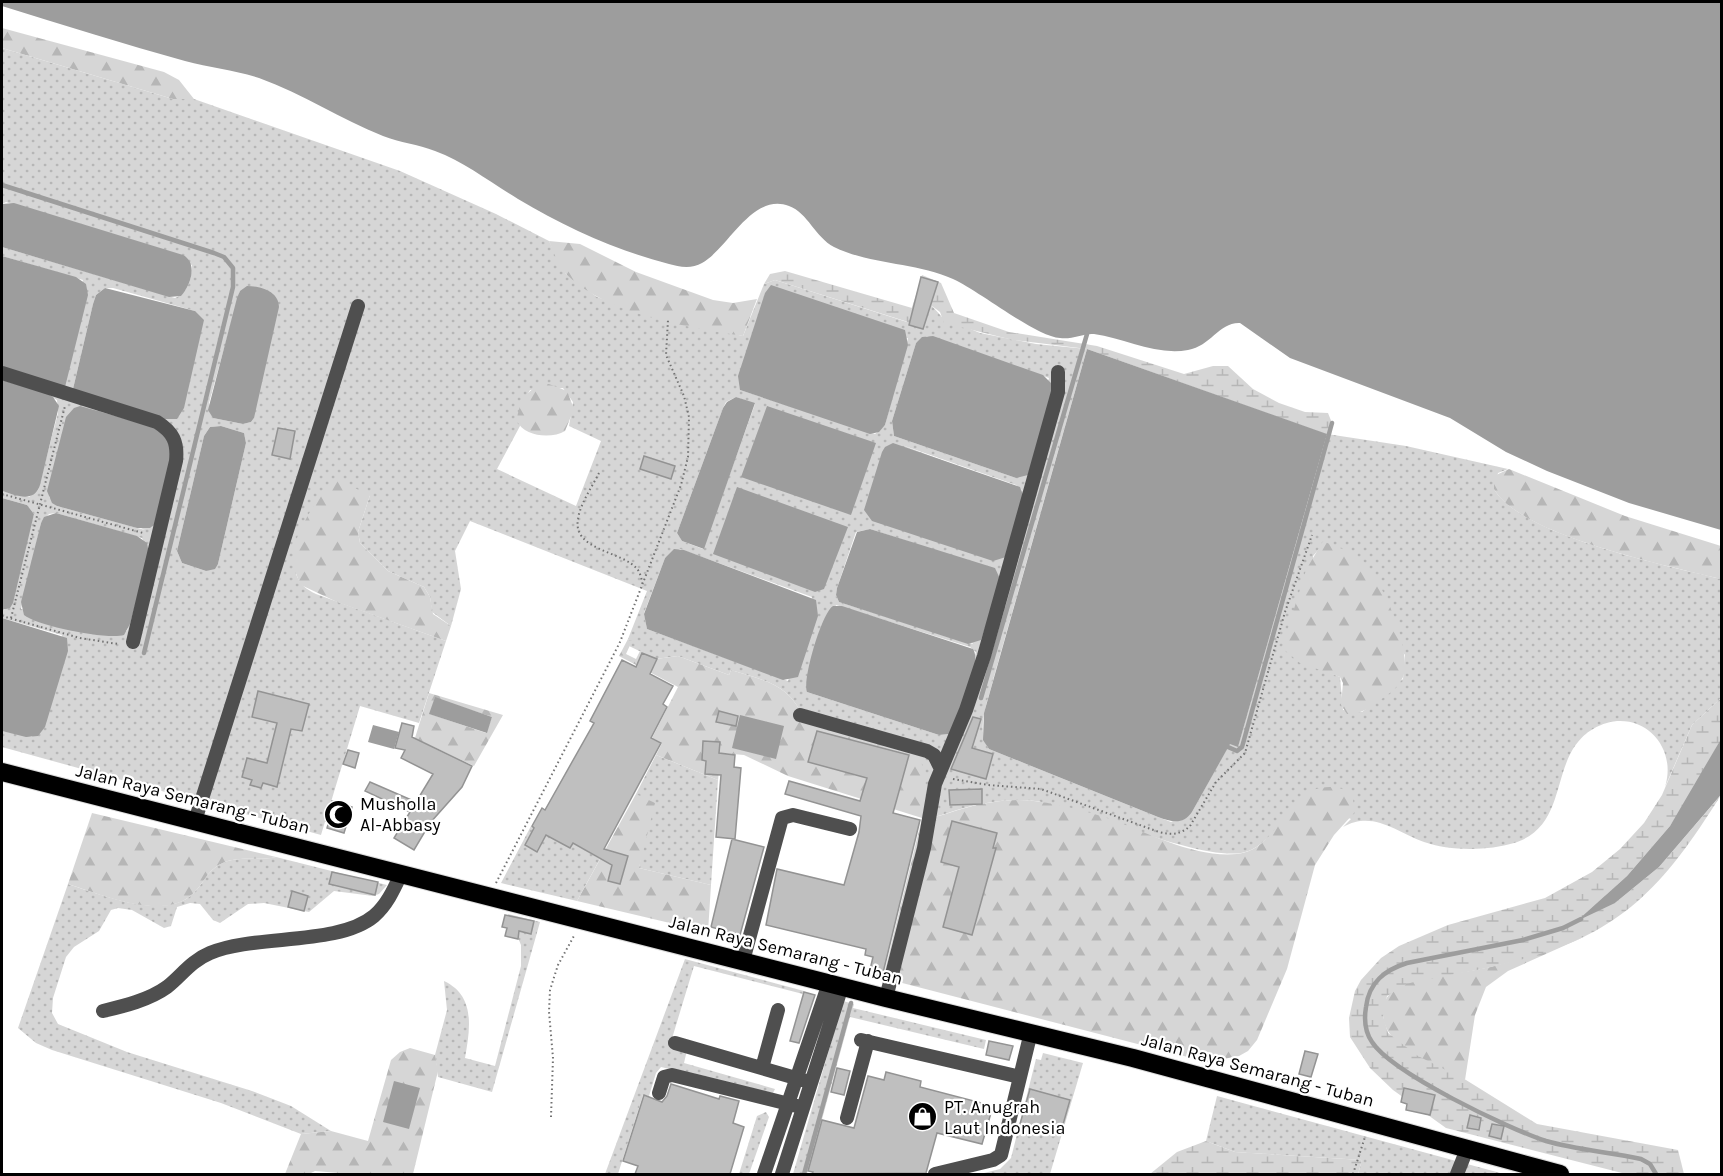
<svg xmlns="http://www.w3.org/2000/svg" width="1723" height="1176" viewBox="0 0 1723 1176" font-family="Karla,sans-serif">
<style>
.grass{fill:url(#grass-dots);fill-rule:evenodd}
.forest{fill:url(#forest-firs);fill-rule:evenodd}
.wetland{fill:url(#wetland-marsh)}
.water{fill:#9d9d9d}
.lines{fill:none;stroke-linecap:round;stroke-linejoin:round}
.stream{stroke:#9d9d9d;stroke-width:4.5}
.building{fill:#bfbfbf;stroke:#939393;stroke-width:1.5}
.highway-casing{stroke:#dbdbdb;stroke-width:20}
.path{stroke:#717171;stroke-width:2;stroke-dasharray:1.5 3;stroke-linecap:butt}
.minor{stroke:#4f4f4f;stroke-width:14}
.highway{stroke:#000;stroke-width:18}
.labels{text-anchor:middle;stroke-width:4.5;stroke-linejoin:round;paint-order:stroke}
.street-label{font-size:18px;fill:#000;stroke:#fff}
.poi-label{font-size:18px;fill:#000;stroke:#fff;text-anchor:start}
</style>
<defs>
<pattern id="grass-dots" width="8" height="8" patternUnits="userSpaceOnUse" patternTransform="scale(1.5)"><rect width="8" height="8" fill="#d6d6d6"/><path d="M2 2h.1M6 6h.1" fill="none" stroke="#b6b6b6" stroke-width="1.8" stroke-linecap="round"/></pattern>
<pattern id="forest-firs" width="22" height="20" patternUnits="userSpaceOnUse" patternTransform="scale(1.5)"><rect width="22" height="20" fill="#d6d6d6"/><path d="M5 1l3.5 6h-7zM16 11l3.5 6h-7z" fill="#b6b6b6"/></pattern>
<pattern id="wetland-marsh" width="20" height="14" patternUnits="userSpaceOnUse" patternTransform="scale(1.5)"><rect width="20" height="14" fill="#d6d6d6"/><path d="M1 5h8M5 5V1M11 12h8M15 12V8" fill="none" stroke="#b6b6b6"/></pattern>
</defs>
<rect width="100%" height="100%" fill="#fff"/>
<!-- grass -->
<path class="grass" d="M2 48 173 99H194L400 171 496 214 549 241 566 274 597 297 656 317 743 336 764 284 775 280 907 322 916 295 933 300 932 306 942 317 980 333 1036 344 1087 349 993 680C988 702 975 729 989 749L1158 817 1171 822 1192 812 1230 743 1238 746 1327 434 1406 446 1508 469 1498 473 1494 489C1521 536 1669 566 1721 579V698L1692 725 1665 787C1679 742 1635 704 1593 729 1547 756 1572 825 1514 843 1488 851 1449 851 1424 842 1396 832 1373 810 1343 827L1351 819 1301 797C1285 814 1273 840 1251 850 1213 869 1084 807 1035 801 1010 798 981 803 957 810 944 814 936 818 922 818L804 719C789 683 765 681 731 670L729 675 678 656 656 659 629 646 631 641 628 639 647 591 470 521 455 551 461 589 451 626 432 612 430 597 424 587 388 571 360 543 358 532 370 495 296 574C300 585 306 589 316 594L446 641 419 723 360 706 321 835 2 747V731L32 737 62 635 2 618V610H5L34 514 27 505 2 498V491L29 497 38 490 58 413 57 400 46 394 83 280 2 256V247L175 298C188 293 192 278 192 265L6 202 2 204ZM105 288H113L195 311 73 389 93 304 96 295ZM240 291 254 418 251 422 243 424 213 418 209 403ZM927 336 1049 378 1016 478 894 436 892 421 916 343ZM908 338 885 425 875 434 740 390ZM563 388 573 402 569 426 601 441 576 506 497 469 520 426 519 410 530 390ZM736 397 755 404 703 549 682 541 677 533 723 408 726 402ZM221 426 244 433 246 443 218 564 206 571 182 563 177 551 204 436 210 427ZM899 444 1016 485 1023 491ZM49 485 145 530 57 506 49 497ZM56 513 142 538 149 554 127 631 21 609 41 523 49 514ZM870 529 910 542 973 644 839 602 836 595 837 588 856 532ZM1320 548 1405 655 1403 679 1362 712 1343 710 1340 677 1323 670 1313 556ZM680 549 812 597 788 681 647 629 644 613 665 558ZM836 605 970 647 976 652 949 734 939 735 807 692Z
M656 755 718 780 711 885 639 868 643 845 636 794Z
M531 826 568 840 600 859 577 901 501 883Z
M276 857 387 885 379 894 373 896 334 891 309 912 264 903 248 904 220 923 213 920 200 904 190 903 177 907 171 926 164 928 132 910 118 908 111 910 99 931 74 947 66 957 53 998 52 1013 58 1024 127 1052 252 1091 291 1106 331 1131 301 1134 221 1103 52 1050 36 1043 18 1028 68 884C99 894 160 919 189 897 204 886 206 869 225 862 240 856 260 861 276 857Z
M508 914 540 922 492 1092 438 1077 435 1055 447 1010 444 981C476 996 470 1029 465 1058L495 1066 521 966V945Z
M685 959 804 991 803 994 694 966 670 1045 687 1050 684 1063 775 1089 773 1093 661 1067 656 1073 649 1096 643 1095 618 1174H605Z
M843 1001 854 1004 853 1008 986 1040 984 1049 850 1017 807 1174H793Z
M1043 1053 1083 1063 1050 1174H980L1000 1169 1011 1158 1036 1059 1041 1060Z
M1217 1096 1504 1174H1358L1362 1160 1235 1152 1206 1141Z
M766 1112 769 1117 749 1174H739L757 1116Z"/>
<!-- forest -->
<path class="forest" d="M2 28 164 72 179 80 194 99H173L2 48Z
M549 241 580 244 636 272 713 300 733 303 757 299 743 336C688 327 607 315 566 274 558 265 554 253 549 241Z
M549 384 567 391 574 409 565 431C552 439 524 437 517 421 518 403 529 384 549 384Z
M1509 469 1625 516 1721 546V579C1670 566 1520 536 1494 489V476Z
M337 480 370 495 358 532 360 543 388 571 424 587 430 597 433 614 451 626 446 641 337 602 301 585C296 576 293 564 293 553 294 536 322 486 337 480Z
M1323 541C1336 547 1353 551 1364 562 1382 580 1413 652 1403 677 1399 687 1389 694 1380 700 1370 707 1361 715 1347 714L1341 705 1343 683 1340 677 1300 663 1282 648 1306 570Z
M628 639 632 641 626 654 636 659 640 651 656 659 678 656 729 675 731 670C765 681 789 683 804 719L919 755 924 771 923 818C936 818 945 814 958 810 982 803 1009 798 1034 801 1060 804 1086 811 1110 819 1149 833 1194 858 1237 854 1269 851 1279 817 1299 798 1313 786 1341 781 1353 797L1354 813 1334 835 1315 865 1287 969 1257 1040 1248 1051 1239 1056 1207 1062 883 978 922 818 788 776 744 755 721 753 718 780 656 755 662 743 652 738 678 687 619 656Z
M429 693 503 715 474 766 415 738ZM435 698 492 717 486 733 430 714Z
M636 794 655 803 639 868 711 885 708 932 577 901Z
M92 813 276 857C260 861 240 856 225 862 206 869 204 886 189 897 159 920 100 894 68 884Z
M1586 936 1508 971 1486 987 1475 1015 1465 1080C1437 1067 1381 1048 1383 1011 1384 997 1392 989 1405 984 1431 974 1462 974 1490 967 1523 959 1554 949 1586 936Z
M410 1048 435 1055 438 1071 413 1174H351L315 1171 309 1174H285L301 1134 331 1131 368 1141 391 1060 400 1052Z"/>
<!-- wetland -->
<path class="wetland" d="M785 271 912 308 908 322 775 280 764 284 770 274Z
M922 275 941 283 954 313 1009 332 1097 346 1184 374 1213 366H1228L1253 389 1279 403 1305 412 1328 413 1332 423 1331 436 1087 349 1013 340 944 323 940 312 932 306V300L916 295Z
M1721 698V739L1689 797 1670 826 1627 876 1605 896 1615 903 1659 867 1721 795C1655 900 1612 941 1487 968 1460 974 1433 977 1406 984L1387 996 1383 1016 1388 1033 1418 1056 1466 1080 1537 1124 1678 1150 1684 1174H1626L1446 1128 1393 1090 1370 1068 1350 1037 1349 1018 1355 991 1361 980 1381 958 1399 946 1448 925 1545 898 1592 872 1620 849 1644 823 1662 795 1692 725Z
M1206 1141 1235 1152 1362 1160 1358 1174H1150L1177 1152Z"/>
<!-- water -->
<path class="water" d="M2 2H1721V530L1629 503 1547 471 1506 452 1450 418 1290 358 1240 323C1219 322 1211 346 1188 350 1156 356 1125 338 1094 334 1083 333 1072 340 1060 338 1035 336 981 292 953 279 915 262 871 265 834 247 815 237 808 213 789 206 752 192 728 249 702 263 692 269 679 267 669 264 615 250 565 227 518 199 491 183 465 162 435 151 418 144 400 143 383 136 340 119 304 94 259 78 235 70 210 68 185 61 124 44 63 25 2 6Z
M14 203 183 255C198 263 191 285 181 296L169 297 2 247V204Z
M2 256 76 277 86 284 88 295 65 387 2 367Z
M771 285 905 330 908 345 885 425 879 432 870 434 740 390 738 376 765 293Z
M247 286C260 286 279 291 279 307L254 418 251 422 243 424 213 418 208 410 237 298 240 291Z
M105 288 195 311 204 320 184 408 177 419H163L73 389 93 304 96 295Z
M933 336 1043 375 1054 386 1028 475 1016 478 894 436 892 421 916 343 922 337Z
M1087 349 1327 434 1238 747 1230 744 1192 812C1183 825 1172 822 1158 817L989 749 983 740 984 713Z
M2 380 46 393 53 397 59 406 40 485C34 504 16 495 2 491Z
M736 397 755 403 704 549 682 541 677 533 723 408 727 402Z
M80 406 158 428 173 448 155 524 150 528H137L57 506 52 503 47 491 66 417 74 408Z
M767 406 876 443 851 515 741 477Z
M221 426 244 433 246 443 218 564 215 569 206 571 182 563 177 551 204 436 210 427Z
M893 443 1020 487 1023 495 1006 557 993 561 872 521 864 510 882 452 885 447Z
M737 487 848 527 824 589 815 592 713 554Z
M2 498 27 505 34 514 13 603 10 608 2 610Z
M56 513 137 536 147 543 149 554 130 624 124 635C107 640 37 626 24 615L21 602 41 523 44 517Z
M870 529 995 568 1001 581 981 640 968 644 839 602 836 595 837 588 857 532Z
M674 549 684 550 816 600 818 616 798 677 783 680 647 629 644 614 665 558Z
M833 606H842L973 649C983 663 957 720 949 734L939 735 807 692C802 680 822 612 833 606Z
M2 618 67 638 68 651 45 727 38 736 26 737 2 731Z
M435 697 492 717 487 733 429 714Z
M740 715 784 726 776 759 732 748Z
M373 725 399 732 394 749 368 742Z
M1721 739 1722 793 1719 797 1659 867 1615 903 1577 921 1627 876 1670 826Z
M394 1081 420 1088 409 1129 383 1122Z"/>
<g class="lines">
<!-- stream -->
<path class="stream" d="M2 185 214 253 224 257 233 268V287L144 653
M981 698 1087 334
M1228 747 1237 751 1242 747 1332 423
M1581 919 1563 928 1523 940 1407 963C1385 970 1369 982 1366 1007 1364 1019 1365 1032 1372 1042 1392 1073 1509 1129 1546 1141 1577 1150 1610 1152 1641 1159L1650 1164 1656 1174
M804 1174 851 1003"/>
</g>
<!-- building -->
<path class="building" d="M921 277 938 282 923 329 909 325Z
M278 428 295 431 290 459 272 455Z
M644 456 675 466 671 479 640 469Z
M642 653 657 659 650 674 673 686 663 704 667 707 651 738 661 743 604 849 628 856 620 884 608 881 612 865 573 843 570 848 546 835 537 852 525 845 534 828 532 826 542 808 545 810 594 723 590 721 622 660 636 667Z
M258 691 309 704 302 731 291 729 277 787 263 783 261 788 250 785 252 780 242 777 247 758 267 763 277 723 252 717Z
M719 711 738 716 736 726 716 722Z
M973 717 981 719 972 748 993 754 986 779 951 769Z
M402 723 414 726 412 737 472 766 462 787 430 823 414 850 394 838 410 812 365 791 370 782 416 802 433 774 401 758 405 750 395 748Z
M817 731 909 755 893 813 920 820 882 977 869 974 873 957 865 955 866 949 766 925 777 869 844 885 859 832 861 816 785 794 789 781 860 801 867 778 808 762Z
M703 741 720 742 719 753 735 755 734 767 741 768 735 839 716 837 721 775 705 774 706 761 702 760Z
M348 750 359 753 355 768 343 764Z
M982 789V804L950 805 949 790Z
M332 801 352 807 344 833 327 828 329 821H326Z
M952 821 997 833 993 848H996L972 935 943 927 959 867 941 862Z
M732 839 764 847 740 935 711 927Z
M332 872 378 882 375 895 329 884Z
M292 891 308 896 304 911 288 907Z
M505 915 534 921 531 934 519 931 518 939 505 936 507 928 502 927Z
M804 992 815 995 799 1043 790 1041Z
M989 1041 1013 1046 1009 1060 986 1055Z
M1305 1051 1318 1054 1311 1077 1299 1074Z
M837 1068 850 1071 844 1095 831 1092Z
M886 1072 921 1081 920 1087 993 1106 982 1144 937 1133 926 1173 812 1174 813 1172 808 1171 822 1120 854 1128 868 1076 884 1080Z
M671 1084 719 1099 720 1096 739 1101 733 1123 744 1127 730 1174H635L638 1166 623 1161 644 1095 662 1102 667 1096Z
M1404 1088 1435 1095 1430 1115 1406 1110 1407 1104 1401 1102Z
M1030 1089 1070 1100 1060 1135 1020 1124Z
M1470 1115 1481 1118 1479 1130 1467 1128Z
M1492 1124 1504 1126 1501 1139 1489 1136Z"/>
<g class="lines">
<defs>
<path id="highway" d="M2 772 886 998 1133 1058 1560 1174"/>
</defs>
<!-- highway casing -->
<use href="#highway" class="highway-casing"/>
<!-- path -->
<path class="path" d="M599 473C592 487 580 504 578 519 572 551 624 551 638 570 641 575 642 581 643 587
M2 494 143 533
M2 616 80 638 118 644
M11 618 65 406
M953 779 988 785 1041 789 1159 832C1172 835 1180 835 1190 826L1216 782 1245 753 1285 612 1312 535
M496 883 620 642 681 485 688 457 689 417 684 396 666 355 668 320
M551 1117 553 1058 549 1012 550 990 558 965 575 934
M1353 1174 1365 1137"/>
<!-- minor -->
<path class="minor" d="M2 373 157 422C173 432 178 442 176 461L133 642
M800 715 927 751 934 755 940 767
M195 821 358 306
M743 961 782 818 793 815 850 829
M886 998 924 848 935 784 966 710 984 656 1058 392V372
M103 1011C124 1006 149 1000 167 987 182 975 191 961 210 953 255 934 338 946 374 916 387 905 394 889 401 874
M861 1040 1020 1077
M675 1043 806 1081
M762 1068 778 1010
M659 1093 664 1077 672 1075 797 1106
M847 1118 868 1041
M764 1174 829 983
M782 1174 842 986
M935 1174 993 1160 1001 1155 1031 1032
M1457 1174 1467 1149"/>
<!-- highway -->
<use href="#highway" class="highway"/>
</g>
<!-- icons -->
<defs>
<symbol id="mosque-disc" viewBox="-11 -11 22 22"><circle r="9.5" fill="#000" stroke="#fff"/><path d="M3.5-4.9A6 6 0 1 0 3.5 4.9A5 5 0 1 1 3.5-4.9Z" fill="#fff"/></symbol>
<symbol id="shop-disc" viewBox="-11 -11 22 22"><circle r="9.5" fill="#000" stroke="#fff"/><path d="M-5-2.5h2.3a2.7 3.5 0 0 1 5.4 0H5L5.5 6h-11ZM-1.5-2.5h3a1.5 2.3 0 0 0-3 0Z" fill="#fff"/></symbol>
</defs>
<g fill-rule="evenodd">
<use href="#mosque-disc" x="322" y="798" width="33" height="33"/>
<use href="#shop-disc" x="906" y="1100" width="33" height="33"/>
</g>
<g class="labels">
<!-- street labels -->
<g class="street-label">
<text transform="translate(193 799) rotate(14)" y="6">Jalan Raya Semarang - Tuban</text>
<text transform="translate(786 950) rotate(14)" y="6">Jalan Raya Semarang - Tuban</text>
<text transform="translate(1258 1070) rotate(15)" y="6">Jalan Raya Semarang - Tuban</text>
</g>
<!-- poi labels -->
<g class="poi-label">
<text x="360" y="810">Musholla<tspan x="360" dy="21">Al-Abbasy</tspan></text>
<text x="944" y="1113">PT. Anugrah<tspan x="944" dy="21">Laut Indonesia</tspan></text>
</g>
</g>
<!-- border -->
<rect width="1723" height="1176" fill="none" stroke="#000000" stroke-width="6"/>
</svg>
